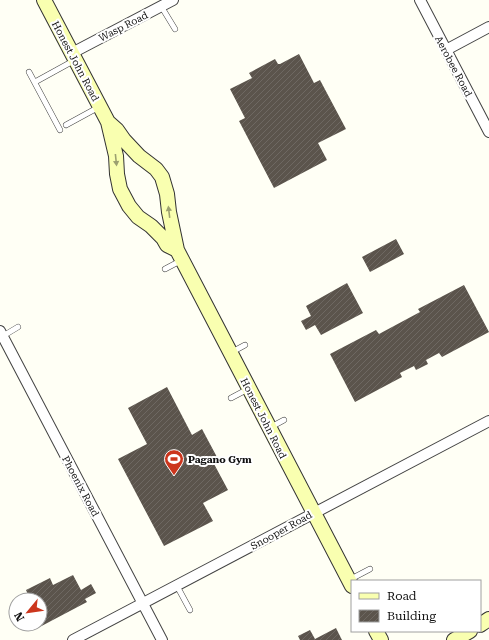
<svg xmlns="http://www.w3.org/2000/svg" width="489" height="640" viewBox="0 0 489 640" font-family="'Roboto Serif',serif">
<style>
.building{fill:url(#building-hatch)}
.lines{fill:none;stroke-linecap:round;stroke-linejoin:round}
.lane-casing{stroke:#444;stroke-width:6}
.street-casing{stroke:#444;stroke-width:12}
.secondary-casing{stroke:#333;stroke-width:16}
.lane{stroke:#fff;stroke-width:5}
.street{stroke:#fff;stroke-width:10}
.secondary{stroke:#f9ffb0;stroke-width:14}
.oneway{fill:#9ca070}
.labels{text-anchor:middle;stroke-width:4;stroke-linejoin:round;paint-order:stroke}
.street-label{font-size:10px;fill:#111;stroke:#fff}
.poi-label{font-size:10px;font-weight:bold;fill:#111;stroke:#fff;text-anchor:start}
</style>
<defs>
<pattern id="building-hatch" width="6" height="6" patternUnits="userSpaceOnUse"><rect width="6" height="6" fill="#5b544c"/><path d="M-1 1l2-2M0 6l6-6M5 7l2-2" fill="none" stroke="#6e6862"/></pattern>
</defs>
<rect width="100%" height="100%" fill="#fffff5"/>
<!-- building -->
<path class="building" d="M299 54 314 83 320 80 346 129 318 143 327 160 274 188 239 121 245 118 230 89 252 78 249 73 275 59 278 64H280Z
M396 239 404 254 370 272 362 257Z
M347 283 363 313 321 335 315 325 306 330 301 321 311 316 306 306Z
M464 285 489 332 442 357 439 353 426 360 428 364 416 370 414 366 400 373 402 377 355 402 330 354 376 330 379 334 420 312 418 309Z
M167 387 192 435 202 429 218 459 213 462 228 490 203 503 213 521 164 546 118 459 147 444 128 408Z
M73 575 81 590 91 584 96 593 85 599 87 602 34 630 31 624H40V600H24L29 597 26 590 50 578 53 585Z
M336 628 342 640H300L298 636 310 630 315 639Z"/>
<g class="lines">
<defs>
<path id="lane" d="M161 6 175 29
M29 72 60 130
M35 82 75 60
M66 125 99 107
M165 269 182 260
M3 336 18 327
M232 352 245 345
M231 398 248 389
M271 427 284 420
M349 580 370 569
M177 586 190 610"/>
<path id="street" d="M420 0 489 132
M446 50 489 27
M72 53 173 0
M0 331 162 640
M73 640C212 567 350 493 489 421"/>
<path id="secondary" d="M44 0 108 122 116 156 117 174 120 189 129 206 138 217 151 226 163 238 167 245 177 250
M108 122 117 130 124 140 139 156 156 169 162 177 167 194 169 212 177 250 352 586
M480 625 489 619
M376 631 381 640
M454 640 470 631"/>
</defs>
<!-- lane casing -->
<use href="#lane" class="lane-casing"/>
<!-- street casing -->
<use href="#street" class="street-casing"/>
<!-- secondary casing -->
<use href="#secondary" class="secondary-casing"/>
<!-- lane -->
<use href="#lane" class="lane"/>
<!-- street -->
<use href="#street" class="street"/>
<!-- secondary -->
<use href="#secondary" class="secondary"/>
</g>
<!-- one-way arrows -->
<defs><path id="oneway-solid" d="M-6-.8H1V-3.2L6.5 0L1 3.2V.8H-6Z"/></defs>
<g class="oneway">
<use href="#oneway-solid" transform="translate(116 160) rotate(84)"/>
<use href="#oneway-solid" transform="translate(169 212) rotate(-97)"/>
</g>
<!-- icons -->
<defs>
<symbol id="stadium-pin" viewBox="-11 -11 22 30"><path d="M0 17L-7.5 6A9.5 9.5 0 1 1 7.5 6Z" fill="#cc361d" stroke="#fff"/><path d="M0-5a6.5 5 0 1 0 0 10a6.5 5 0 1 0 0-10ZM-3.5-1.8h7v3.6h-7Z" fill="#fff"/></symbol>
</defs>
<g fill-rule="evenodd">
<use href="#stadium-pin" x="163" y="448" width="22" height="30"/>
</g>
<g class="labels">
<!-- street labels -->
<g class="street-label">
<text transform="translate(123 26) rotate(-27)" y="4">Wasp Road</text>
<text transform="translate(76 61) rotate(62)" y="4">Honest John Road</text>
<text transform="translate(454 66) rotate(62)" y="4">Aerobee Road</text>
<text transform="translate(264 418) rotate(63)" y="4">Honest John Road</text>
<text transform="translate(81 486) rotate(62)" y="4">Phoenix Road</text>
<text transform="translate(281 530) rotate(-29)" y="4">Snooper Road</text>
</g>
<!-- poi labels -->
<g class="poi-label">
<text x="188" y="463">Pagano Gym</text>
</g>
</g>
<!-- legend -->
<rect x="351" y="580" width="130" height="52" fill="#ffffff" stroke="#a0a0a0"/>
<rect x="359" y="593" width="20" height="6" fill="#f9ffb0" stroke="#a0a0a0"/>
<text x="387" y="600" font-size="12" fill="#111111">Road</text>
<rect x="359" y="610" width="20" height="12" fill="url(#building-hatch)" stroke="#a0a0a0"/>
<text x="387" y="620" font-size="12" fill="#111111">Building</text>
<!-- north arrow -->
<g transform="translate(28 612) rotate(241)"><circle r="19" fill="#ffffff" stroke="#a0a0a0"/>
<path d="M0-3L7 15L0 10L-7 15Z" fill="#cc361d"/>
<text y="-6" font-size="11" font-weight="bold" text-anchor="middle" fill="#111111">N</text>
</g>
</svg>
